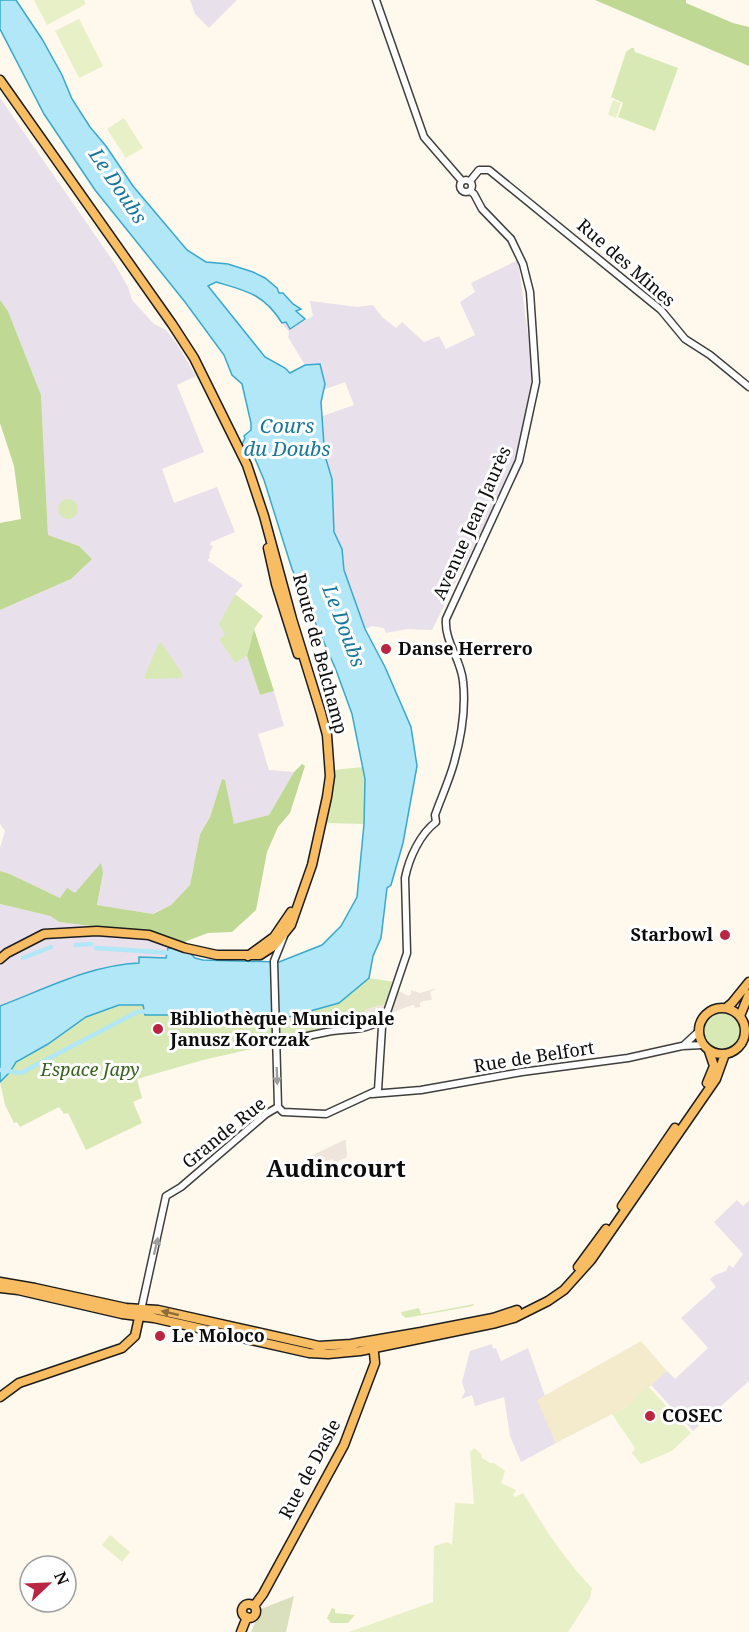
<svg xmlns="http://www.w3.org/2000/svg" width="749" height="1632" viewBox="0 0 749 1632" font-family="'Noto Serif',serif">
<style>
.industrial{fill:#e8e0eb}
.farmland{fill:#f4ebcc}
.green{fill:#d8e9b6}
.forest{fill:#bfd995}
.cemetery{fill:#dae0be}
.pitch{fill:#e8f0c8}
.plaza{fill:#eee6dc}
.water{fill:#b1e7f6;stroke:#38a9cd;stroke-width:1.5}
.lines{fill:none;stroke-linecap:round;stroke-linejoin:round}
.canal{stroke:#b1e7f6;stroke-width:4.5}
.minor-casing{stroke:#3f3f3f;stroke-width:9}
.major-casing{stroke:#1d1d1d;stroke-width:11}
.minor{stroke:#fff;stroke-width:6}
.major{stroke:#f8bc62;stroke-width:8}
.oneway{fill:#9e9e9e}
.oneway2{fill:#8e6d3b}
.poi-dot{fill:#bb2544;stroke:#fff;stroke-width:2}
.labels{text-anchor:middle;stroke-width:6;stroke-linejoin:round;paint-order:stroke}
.street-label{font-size:18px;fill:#0c0c0c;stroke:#fff}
.poi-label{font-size:18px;font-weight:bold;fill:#0c0c0c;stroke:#fff;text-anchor:start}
.park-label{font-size:18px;font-style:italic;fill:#37631d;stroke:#fff}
.water-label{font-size:20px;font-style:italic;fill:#16779d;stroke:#fff}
.district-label{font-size:24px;font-weight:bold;fill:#0c0c0c;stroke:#fff}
</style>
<rect width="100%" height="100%" fill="#fff8ec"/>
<!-- industrial -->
<path class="industrial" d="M190 0H237L209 28 195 14Z
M0 98 113 261 128 287 132 300 154 324 166 330 177 344 196 376 177 385 204 452 162 469 174 503 217 487 235 532 211 542 210 545 213 546 209 555 210 558 207 560 243 585 235 594 225 636 220 639 235 663 247 656 260 695 274 691 284 726 258 734 269 770 294 772 269 815 233 825 225 780 222 779 210 817 200 834 190 885 171 905 152 914 97 905 103 873 75 894 60 898 10 874 0 871V848L5 831 0 824V610L71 579 79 546 48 535 41 395 8 311 0 300Z
M518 260 533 373 515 464 432 630 407 629 386 633 384 628 373 626 365 629 346 578 342 549 334 532 326 459 322 452 324 445 323 416 354 405 345 382 323 390 325 383 320 365H305L288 337 289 332 282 323 286 321 290 328 313 316 310 301 357 307 373 305 382 317 396 328 402 322 424 342 439 336 446 349 475 335 460 302 475 292 471 283Z
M0 904 50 916 59 922 112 928 148 937 168 948 166 958 139 957V963H124L95 969 0 1006Z
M737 1200 743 1206 749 1201V1381L693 1431 651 1385 667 1371 675 1379 708 1348 681 1318 716 1287 710 1279 715 1275 726 1271 729 1265 733 1268 743 1254 714 1222Z
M492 1344 493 1349 496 1348 501 1361 528 1348 545 1396 538 1400 556 1443 521 1462 510 1436 504 1397 475 1406 472 1395 461 1399 465 1392 462 1382 470 1351Z"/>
<!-- farmland -->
<path class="farmland" d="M641 1341 667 1371 628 1406 556 1443 537 1400Z"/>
<!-- green -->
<path class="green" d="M631 48H634L635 52 678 68 655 131 618 117 623 103 611 97 626 52Z
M58 509a10 10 0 1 1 20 0a10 10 0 1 1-20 0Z
M235 594 263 616 254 629 247 656 235 663 219 639 225 635 219 624Z
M161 642 183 675 182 678 146 679 144 677 159 643Z
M363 767 366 779 364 824 324 823 333 770Z
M369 978 395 982 385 1004 365 1010 369 1024 355 1029 329 1027 291 1036 294 1039 284 1040 279 1030V1021L339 1003Z
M120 1005H143L145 1015 185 1011 273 1022 274 1044 203 1060 137 1079 142 1098 133 1102 142 1123 86 1150 68 1113 64 1114 59 1107 20 1127 17 1122 14 1123 5 1105 0 1082 10 1072 16 1062 48 1044 86 1017Z
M704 1031a18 18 0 1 1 36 0a18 18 0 1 1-36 0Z
M474 1304 473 1306 406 1318 402 1315 401 1312 419 1308 421 1314Z
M332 1608 335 1609V1613L355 1615 348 1623H331L327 1618Z"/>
<!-- forest -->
<path class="forest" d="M595 0H686V3L733 23 749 27V66Z
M0 300 8 311 41 395 48 535 79 546 92 559 71 579 0 610V523L21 519 14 466 0 423Z
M254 629 274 691 260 695 247 656Z
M302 764 305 766 290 813 278 827 267 852 256 910 232 932 208 933 184 942 148 933 59 922 50 916 0 904V871L10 874 60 898 67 888 75 893 101 863 103 873 97 905 153 914 171 905 190 885 200 834 210 817 222 779 225 780 234 824 269 815 294 772Z"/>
<!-- cemetery -->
<path class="cemetery" d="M294 1596 286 1632H251L261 1609Z"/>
<!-- pitch -->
<path class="pitch" d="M34 0H84L86 4 47 25Z
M79 19 103 66 79 78 55 31Z
M613 100 621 103 616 118 608 115Z
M124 118 143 148 126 158 107 129Z
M648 1386 691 1433 672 1451 641 1464 632 1453 635 1448 612 1414 628 1406Z
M474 1448 481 1454 482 1458 490 1463H494L505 1471 501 1483 516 1490 513 1495 515 1497 523 1493C544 1527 564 1559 592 1588L590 1598 568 1632H349L433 1602 434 1546 447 1542 452 1545 455 1503 474 1504 470 1452Z
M110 1535 130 1552 122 1562 102 1545Z"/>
<!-- plaza -->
<path class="plaza" d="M437 988 430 992 432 1000 423 1001 420 1003V1007L415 1008 414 1005H412L389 1014 398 992H401L408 996 411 994V990L420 993Z
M385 1004H387L381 1018H378L376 1021 375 1018 372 1020V1023L369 1024 365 1010Z
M344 1140H346L347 1157 335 1163 333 1159 326 1162 328 1166 316 1172 313 1171 310 1164 314 1162 311 1156Z"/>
<!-- water -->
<path class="water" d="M0 0H16L42 39 62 75 72 99 90 127 106 146 133 186 187 250 206 262 228 264 253 272 265 278 277 288 279 293H283L293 304 301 309 296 311 305 319 290 329 286 322 282 323C264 294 247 291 216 282L208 286 265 357 285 368 290 373 305 365 320 364 325 384 321 402 324 445 322 452 326 459 332 479 334 532 342 549 344 570 365 629 385 667 411 727 417 766 403 843 391 885 387 888 381 938 373 956 369 978 339 1003 271 1022 185 1011 170 1012 168 1015H145L143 1005H119L86 1017 48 1044 16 1062 10 1072 0 1082V1006C45 989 90 965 139 963V957L166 958 168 948H176L189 952 195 958 203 960 279 962 322 945 341 926 357 897 364 824 365 779 352 714 336 670 292 569 264 480 253 454 245 455 242 444 245 438 244 436 251 430V423L242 384 232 375 224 355 185 302 95 190 44 114 0 29Z"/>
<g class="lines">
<!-- canal -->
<path class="canal" d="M76 945 91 944
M96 948 172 953
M23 958 51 947
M0 1070 21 1073 137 1012 150 1011"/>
<defs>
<path id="minor" d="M376 0 424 137 462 181
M460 186a6 6 0 1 1 12 0a6 6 0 1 1-12 0Z
M470 181 479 170H489L661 310 685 339 710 355 749 387
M277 1045C293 1039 311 1035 327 1032 348 1028 368 1032 385 1017
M683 1046 698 1032
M372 1094 421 1090 522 1072 628 1058 682 1046 703 1045
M278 1107 283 1112 326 1114 378 1090 382 1027 407 953 405 878C409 858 420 834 436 822L435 815C441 798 449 781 454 763 461 738 466 707 463 681 461 659 444 641 446 619L519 461 536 382 530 292 523 264 511 239 482 209 474 194 470 191
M278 1107 274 961 284 936
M141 1310 166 1196 181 1187 266 1114 278 1107"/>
<path id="major" d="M0 80 172 324 194 358 247 465 264 516 292 619 321 713 327 735 330 776 327 797 312 865 291 925 274 946 260 955H217L185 948 149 935 97 931 44 934 7 953 0 959
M268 548 276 584 298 654
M248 956 274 937 291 912
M699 1031a23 23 0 1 1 46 0a23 23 0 1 1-46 0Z
M726 1008 732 1003 749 982
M740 1016 749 994
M707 1083 714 1066 709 1051
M622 1206 675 1128
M578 1267 606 1229
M0 1282 35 1288 126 1308 158 1310 319 1346 351 1344 421 1332 493 1318 517 1310
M0 1288 18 1290 122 1314 154 1318 309 1353 328 1354 360 1351 496 1323 514 1318 548 1301 564 1290 591 1260 716 1079 725 1054
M0 1397 19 1383 122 1348 135 1336 140 1313
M242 1611a7 7 0 1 1 14 0a7 7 0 1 1-14 0Z
M254 1606 263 1594 344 1445 375 1363 373 1343
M241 1632 247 1617"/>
</defs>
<!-- minor casing -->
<use href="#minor" class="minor-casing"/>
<!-- major casing -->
<use href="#major" class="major-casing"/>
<!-- minor -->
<use href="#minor" class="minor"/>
<!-- major -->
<use href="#major" class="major"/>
</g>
<!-- one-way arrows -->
<defs><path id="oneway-solid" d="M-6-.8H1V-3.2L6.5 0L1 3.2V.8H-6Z" transform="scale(1.5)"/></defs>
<g class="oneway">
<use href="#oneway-solid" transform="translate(277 1076) rotate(88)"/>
<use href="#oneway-solid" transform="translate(156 1246) rotate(-77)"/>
</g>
<use class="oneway2" href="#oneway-solid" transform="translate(170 1313) rotate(-167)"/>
<!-- markers -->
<g class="poi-dot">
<circle cx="386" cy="649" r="6"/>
<circle cx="725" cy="935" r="6"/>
<circle cx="158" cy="1029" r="6"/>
<circle cx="160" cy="1336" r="6"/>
<circle cx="650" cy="1416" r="6"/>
</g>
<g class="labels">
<!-- street labels -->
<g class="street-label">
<text transform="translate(626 263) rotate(41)" y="6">Rue des Mines</text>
<text transform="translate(472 523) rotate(-66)" y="6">Avenue Jean Jaurès</text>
<text transform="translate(320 654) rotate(75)" y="6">Route de Belchamp</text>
<text transform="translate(534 1057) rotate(-9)" y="6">Rue de Belfort</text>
<text transform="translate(224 1133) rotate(-39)" y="6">Grande Rue</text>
<text transform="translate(310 1469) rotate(-62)" y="6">Rue de Dasle</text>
</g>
<!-- poi labels -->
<g class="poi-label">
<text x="398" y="655">Danse Herrero</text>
<text x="713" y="941" text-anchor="end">Starbowl</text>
<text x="170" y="1025">Bibliothèque Municipale<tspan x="170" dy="21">Janusz Korczak</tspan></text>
<text x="172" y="1342">Le Moloco</text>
<text x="662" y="1422">COSEC</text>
</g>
<!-- park labels -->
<g class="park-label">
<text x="90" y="1076">Espace Japy</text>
</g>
<!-- water labels -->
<g class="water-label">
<text transform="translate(118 186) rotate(56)" y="7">Le Doubs</text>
<text x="287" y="433">Cours<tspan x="287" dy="23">du Doubs</tspan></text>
<text transform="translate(344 626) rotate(69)" y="7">Le Doubs</text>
</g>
<!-- district labels -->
<g class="district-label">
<text x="336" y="1177">Audincourt</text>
</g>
</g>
<!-- north arrow -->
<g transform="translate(48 1584) rotate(67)"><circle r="28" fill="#ffffff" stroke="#9e9e9e" stroke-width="1.5"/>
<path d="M0-4.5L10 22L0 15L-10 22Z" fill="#bb2544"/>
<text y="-9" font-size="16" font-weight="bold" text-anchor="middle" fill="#0c0c0c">N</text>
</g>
</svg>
